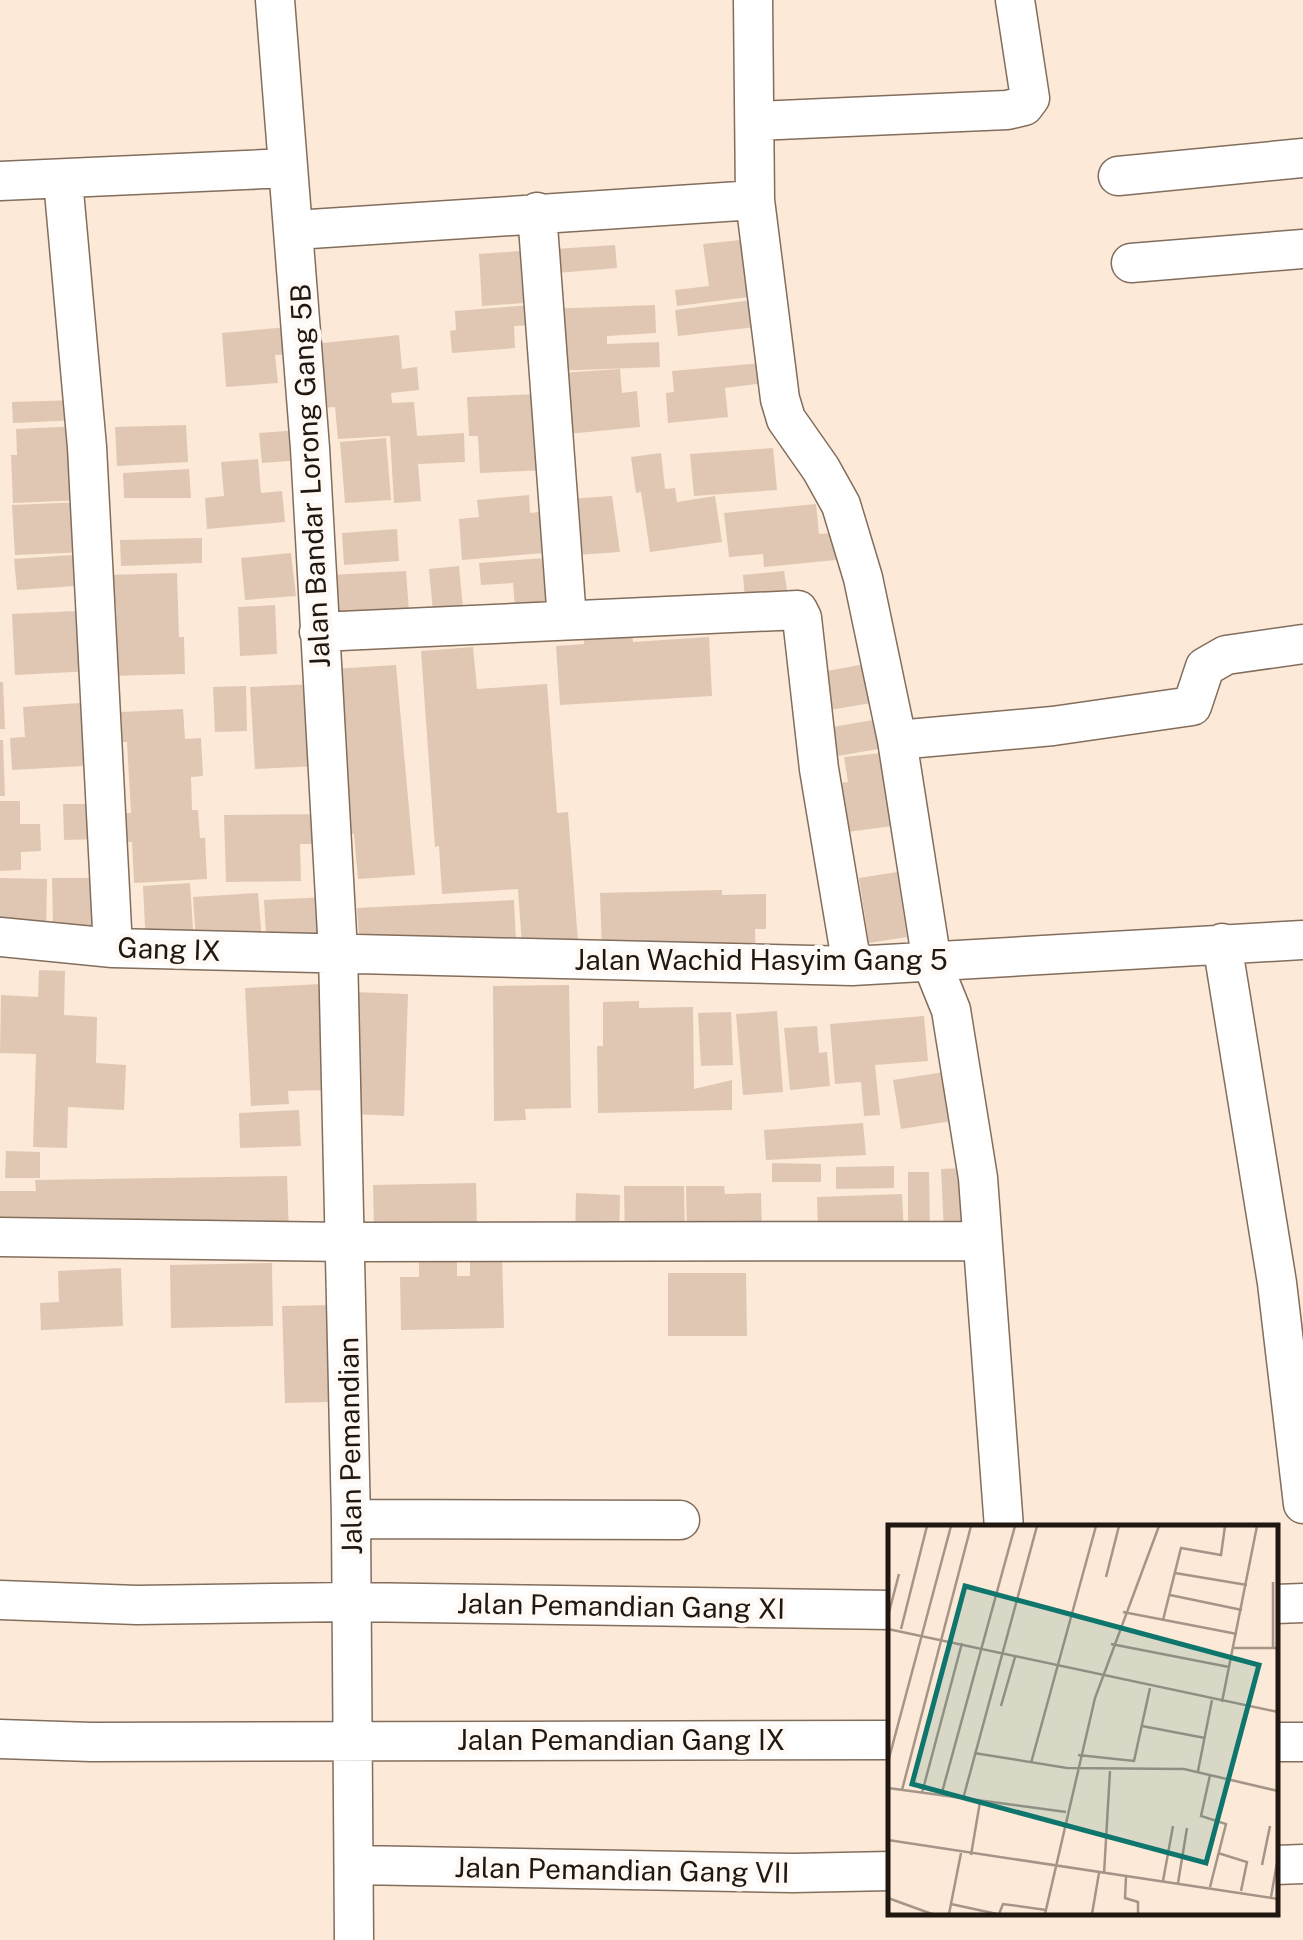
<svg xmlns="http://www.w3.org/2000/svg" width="1303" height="1940" viewBox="0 0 1303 1940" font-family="'Public Sans',sans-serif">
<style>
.building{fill:#dfc7b3}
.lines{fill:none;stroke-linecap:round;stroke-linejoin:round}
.minor-casing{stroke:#836d5b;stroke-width:41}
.minor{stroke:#fff;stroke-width:38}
.labels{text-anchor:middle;stroke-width:9;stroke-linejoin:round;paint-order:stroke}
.street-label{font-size:28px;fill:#201710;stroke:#fef9f5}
.inset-road{fill:none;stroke:#a59588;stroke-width:2.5}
.view{fill:#0f766e;fill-opacity:0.15;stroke:#0f766e;stroke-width:5}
.inset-edge{fill:none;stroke:#201710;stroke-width:5}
</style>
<rect width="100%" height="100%" fill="#fde9d8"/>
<!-- building -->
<path class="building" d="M750 239 757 296 677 306 675 290 709 286 703 244Z
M615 245 617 268 557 273 556 249Z
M520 251 524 303 482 306 479 254Z
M760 299 764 326 678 336 675 310Z
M532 305 533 325 514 326 515 348 452 353 450 331 456 330 455 311Z
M655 305 656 333 607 336V344L659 342 660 367 550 371 547 309Z
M288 327 291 354 275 355 278 383 226 387 222 333Z
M399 335 402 369 417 367 419 390 391 393 392 403 414 402 417 436 464 433 465 462 418 464 421 501 394 503 390 436 338 439 335 407 322 408 314 344Z
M762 363 764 383 725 388 728 417 668 423 666 393 674 392 672 371Z
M620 369 622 393 637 391 640 427 557 435 560 373Z
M538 394 547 470 480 473 478 436H469L467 397Z
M77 400 78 420 13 423 12 402Z
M186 425 188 462 117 466 115 427Z
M81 426 84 500 13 503 11 455H17L16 429Z
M300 430 302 460 262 463 259 433Z
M386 438 391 500 345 503 340 442Z
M773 448 777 490 694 496 690 454Z
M661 453 665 489 675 488 677 502 715 496 722 542 650 552 641 492 636 493 631 457Z
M258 459 261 493 282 491 285 522 207 529 205 498 224 496 221 462Z
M189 469 191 498H124L123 473Z
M529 495 530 513 540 512 544 553 462 560 459 519 479 517 477 500Z
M612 496 620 552 576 555 567 499Z
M85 502 87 552 15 555 12 505Z
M816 504 819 534 833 533 836 560 764 567 763 554 729 557 724 513Z
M397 529 399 561 344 565 342 533Z
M202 538V563L121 566 120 540Z
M291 553 296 596 245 600 241 558Z
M87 554 90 585 17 590 14 559Z
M544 558 559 617 516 621 513 583 481 585 479 563Z
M459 566 464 619 434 622 429 569Z
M406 571 410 625 375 628 373 610 334 613 331 575Z
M784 571 790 608 746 611 743 575Z
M177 573 179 637H184L185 674 108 676 107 639H117L116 603 107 604V575Z
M275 605 277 654 240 656 238 607Z
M77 611 93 671 15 675 12 614Z
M631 620 633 642 709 637 712 696 560 705 556 646 584 644 583 623Z
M473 647 477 689 547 684 557 813 568 812 578 941 522 945 518 889 442 894 439 846 435 847 421 651Z
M870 663 877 702 818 712 811 674Z
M396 665 415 875 358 879 354 834H344L332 669Z
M0 682H3L5 729H0Z
M315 684 319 766 255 769 250 687Z
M246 686 247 731 215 732 213 687Z
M80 703 84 766 12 770 10 738 25 737 23 707Z
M183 709 185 739 201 738 203 776 191 777 192 810H198L200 838H205L207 879 134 883 132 842H124L123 813H131L127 742H122L121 712Z
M879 719 884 748 826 758 821 729Z
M0 740H3L5 796H0Z
M892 752 901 825 831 834 826 785 848 782 844 757Z
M0 801H20V824H40L41 851 21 852V870L0 871Z
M63 804H100V839L64 840Z
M327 814V844H300L301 881 226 882 224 815Z
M897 872 907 937 869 943 859 878Z
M0 878 47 879 46 934 0 931Z
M52 878H96L97 928H53Z
M190 883 194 944 146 947 143 886Z
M722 890V895L766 894V929H755L756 961 602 953 600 893Z
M258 893 262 941H196L193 897Z
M325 897 327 933 266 936 264 900Z
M514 900 516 942 360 950 357 908Z
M39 970 65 971 64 1015 97 1017 96 1063 126 1065 124 1110 68 1107 67 1148 33 1147 36 1054 0 1053 1 995 38 997Z
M322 984 328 1090 288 1091 289 1104 251 1106 245 988Z
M569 985 571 1108 525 1109 526 1120 494 1121 493 986Z
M354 992 408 994 404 1116 350 1114Z
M639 1001V1008L693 1007 694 1089 732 1080V1110L598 1113 597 1046H603V1002Z
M777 1011 783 1092 743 1095 736 1014Z
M731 1012 733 1065 701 1066 698 1013Z
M924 1016 928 1061 875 1065 880 1115 864 1116 861 1082 835 1084 830 1024Z
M817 1026 819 1053 827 1052 830 1086 790 1090 784 1028Z
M944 1072 952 1121 901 1129 893 1080Z
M299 1110 301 1146 240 1148 239 1113Z
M863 1123 866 1155 766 1160 764 1130Z
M6 1151 40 1152V1178H5Z
M772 1163 821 1164V1182H772Z
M894 1166V1188L836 1189V1167Z
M966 1168 969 1232H944L941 1169Z
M908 1172H929L930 1230H908Z
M287 1176 289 1236 0 1233V1191H36L35 1180Z
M476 1183 477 1226 374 1228 373 1185Z
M624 1186H684L685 1239H625Z
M686 1186H724L725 1194 761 1193 762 1237H687Z
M576 1193 620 1195 619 1238 575 1237Z
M902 1194 904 1233 818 1235 817 1197Z
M470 1253H502L504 1328 401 1330 400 1277H419V1262L457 1261V1276H470Z
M272 1263 273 1326 171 1328 170 1265Z
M121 1268 123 1326 41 1330 40 1303 59 1302 58 1271Z
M668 1273H746L747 1336H668Z
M336 1305V1336H327L328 1402 285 1403 282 1306Z"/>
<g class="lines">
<defs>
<path id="minor" d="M275 0 310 448 338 952 351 1519 354 1940
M753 0 755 200 780 399 786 419 821 469 841 505 863 578 897 740 932 963 951 1010 978 1178 1004 1528
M755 121 1007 110 1024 106 1030 98 1015 0
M1118 176 1303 158
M63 180 87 447 113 948
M0 181 288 168
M537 212 567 620
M295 230 755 200
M1131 263 1303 249
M319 632 798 610 802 618 819 769 852 966
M897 740 1053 726 1192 706 1205 667 1226 655 1303 644
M0 937 113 948 852 966 1303 940
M1222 943 1277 1283 1303 1504
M0 1237 346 1242 980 1241
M351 1519 680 1520
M0 1600 137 1605 352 1602 891 1610
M1276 1604 1303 1603
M0 1739 91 1742 891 1740
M1276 1742H1303
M354 1865 793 1873 891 1871
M1276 1865 1303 1864"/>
</defs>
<!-- minor casing -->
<use href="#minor" class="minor-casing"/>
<!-- minor -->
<use href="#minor" class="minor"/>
</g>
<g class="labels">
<!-- street labels -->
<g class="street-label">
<text transform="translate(310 476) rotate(-93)" y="10">Jalan Bandar Lorong Gang 5B</text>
<text transform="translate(169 949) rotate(2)" y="10">Gang IX</text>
<text x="761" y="970">Jalan Wachid Hasyim Gang 5</text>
<text transform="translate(350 1446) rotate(-91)" y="10">Jalan Pemandian</text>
<text transform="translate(621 1606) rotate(1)" y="10">Jalan Pemandian Gang XI</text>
<text x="621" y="1750">Jalan Pemandian Gang IX</text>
<text transform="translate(622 1870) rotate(1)" y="10">Jalan Pemandian Gang VII</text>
</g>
</g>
<!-- overview -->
<g transform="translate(888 1525)">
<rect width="390" height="390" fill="#fde9d8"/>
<path class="inset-road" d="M287 48 359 60M218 52 231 1M385 57V123M282 70 354 85M235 87 349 109M0 91 11 49M275 95 293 23 333 30 337 1M0 104 390 187M13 104 39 1M223 119 341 142M346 123H390M334 177 369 1M113 181 127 132M254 201 317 213M86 228 179 243 296 244 390 266M190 230 246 236 262 163M0 237 63 1M143 238 208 1M310 246 324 175M0 263 178 287M14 265 83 1M34 268 74 118M53 271 127 1M75 274 149 1M0 315 390 374M330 328 359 337 353 366M83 330 92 277M374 340 382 301M216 349 222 246M238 352 237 373 250 377V389M275 356 285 301M290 358 299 303M322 362 338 299 313 291 322 250M383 372 389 338M0 373 44 389M63 379 109 389M61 389 73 328M111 389 115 379 158 385M157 389 207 173 271 1M204 389 211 348"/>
<path class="view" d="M77 61 371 140 318 338 24 259Z"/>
<rect width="390" height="390" class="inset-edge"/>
</g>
</svg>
